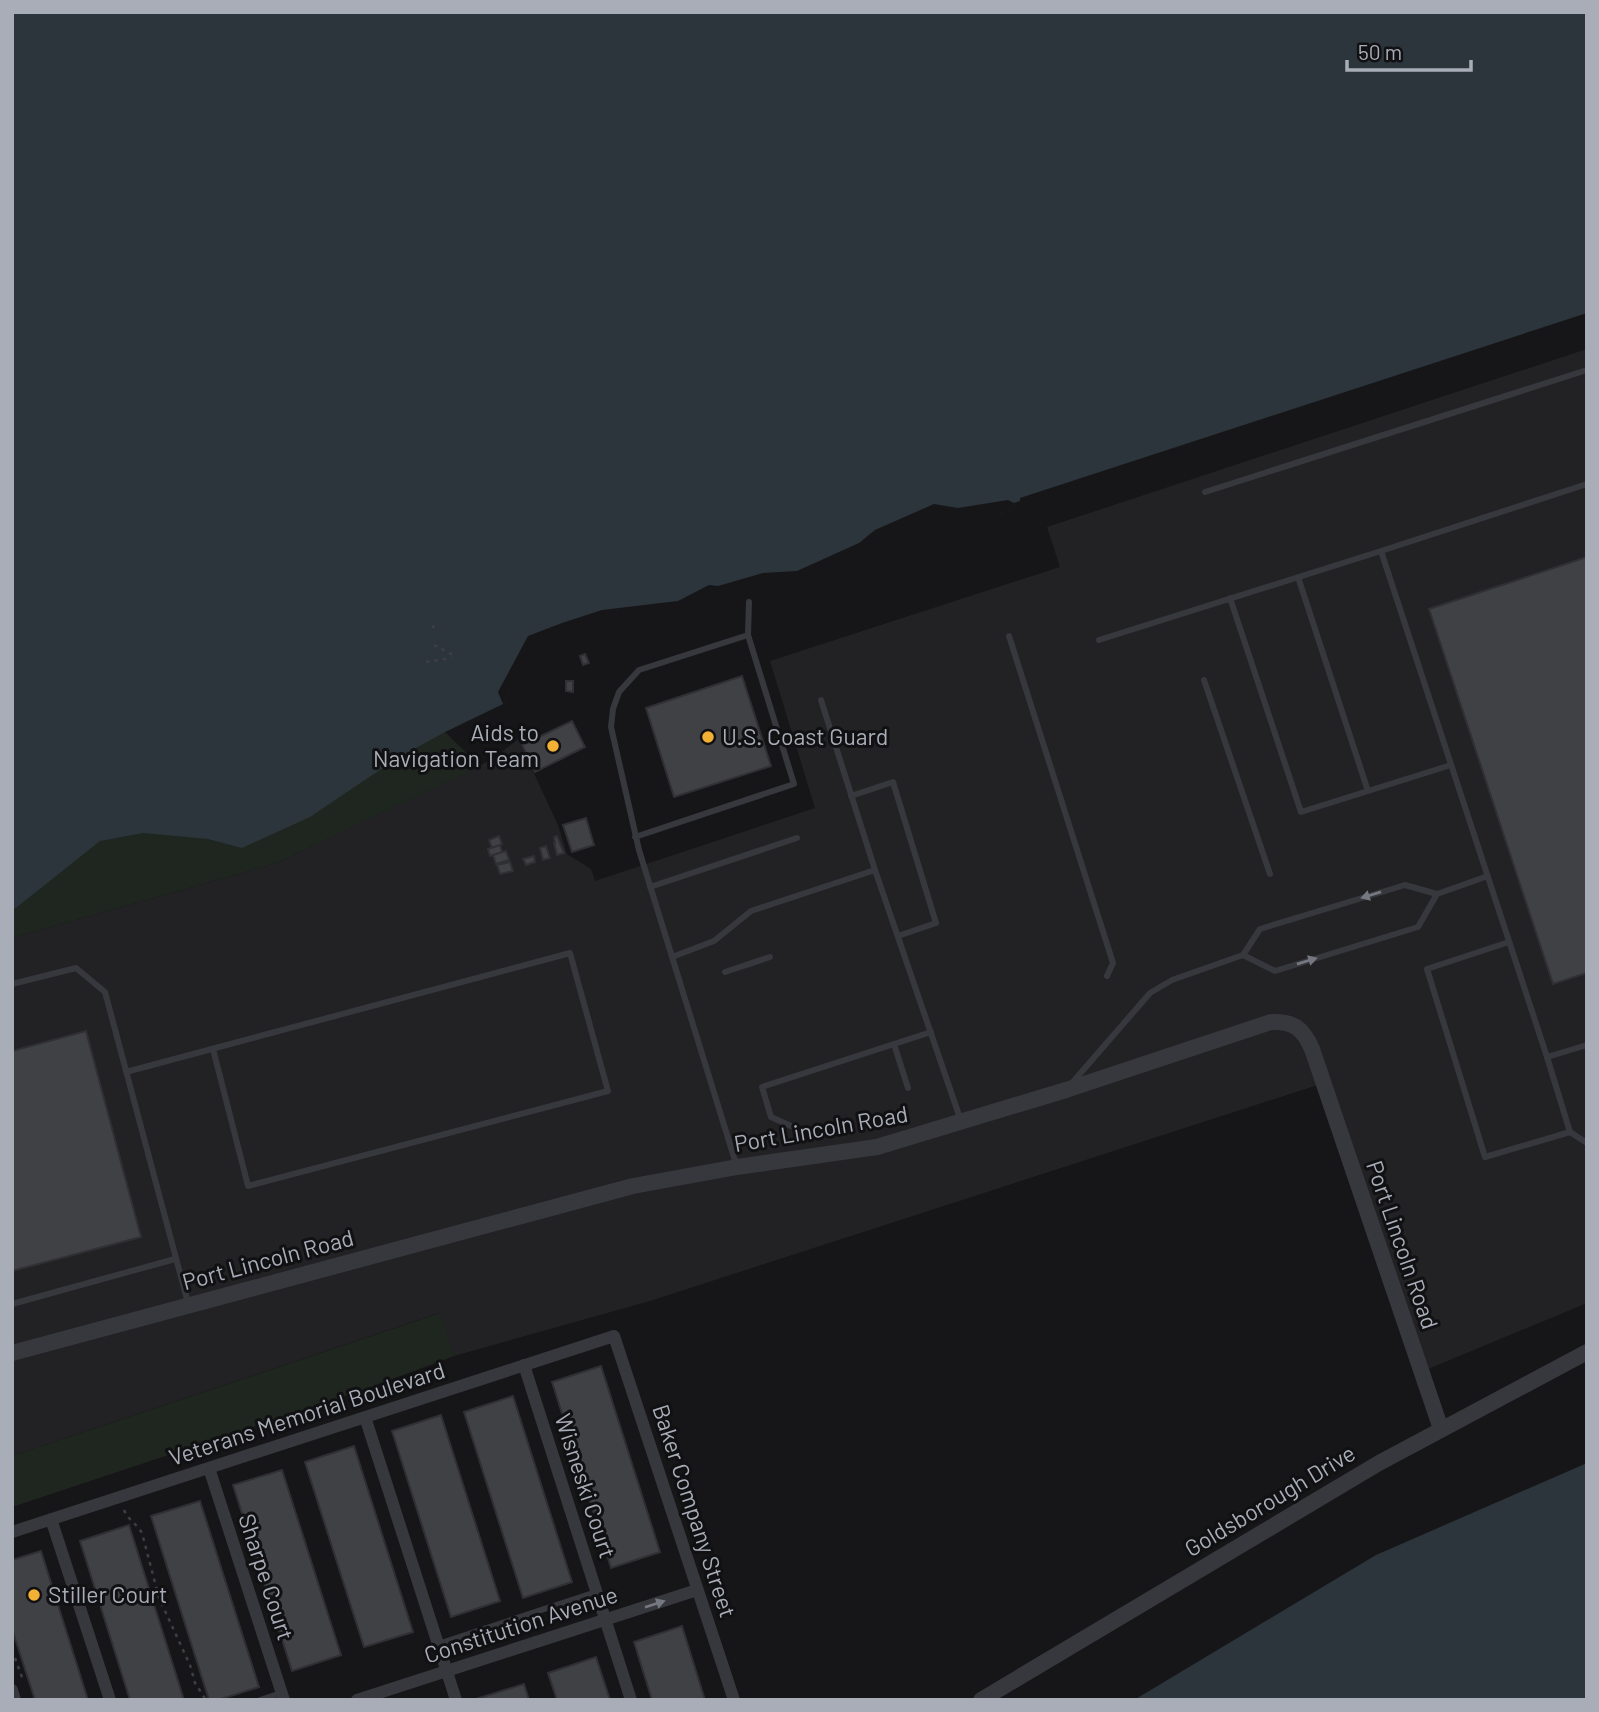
<svg xmlns="http://www.w3.org/2000/svg" width="1599" height="1712" viewBox="0 0 1599 1712" font-family="Barlow,sans-serif">
<style>
.built{fill:#222225}
.green{fill:#1e261f}
.water{fill:#2c353c}
.pier{fill:#161618}
.building{fill:#404145;stroke:#303034;stroke-width:2}
.lines{fill:none;stroke-linecap:round;stroke-linejoin:round}
.path{stroke:#3d3f44;stroke-width:2.5;stroke-dasharray:3.5 5;stroke-linecap:butt}
.service{stroke:#37383d;stroke-width:6}
.minor{stroke:#37383d;stroke-width:12}
.tertiary{stroke:#37383d;stroke-width:16}
.oneway{fill:#757881}
.poi-dot{fill:#f2b134;stroke:#111113;stroke-width:2.5}
.labels{text-anchor:middle;stroke-width:6;stroke-linejoin:round;paint-order:stroke}
.poi-label{font-size:23px;fill:#a8adb8;stroke:#111113;text-anchor:start}
.street-label{font-size:23px;fill:#a8adb8;stroke:#111113}
</style>
<rect width="100%" height="100%" fill="#161618"/>
<!-- built -->
<path class="built" d="M1587 349V1303L1421 1372 1327 1082 650 1301 454 1356 439 1313 12 1456V938L277 863 495 758 518 739 558 825 567 854 591 869 595 881 815 808 770 661 1060 567 1047 527Z"/>
<!-- green -->
<path class="green" d="M528 636 503 704 445 732 480 766 277 863 12 938V851Z
M440 1313 454 1356 352 1394 12 1507V1456Z"/>
<!-- water -->
<path class="water" d="M12 12H1587V313L1020 498V501L1014 503 1015 508 997 515 942 516 849 558 620 616 534 645 503 704 445 732 396 759 310 817 242 848 208 839 143 833 100 841 12 911Z
M1587 1463V1700H1134L1376 1555Z"/>
<!-- pier -->
<path class="pier" d="M1008 500 1014 503 1015 508 997 515 976 519H943L850 561 815 574 641 618 621 620 537 648 533 654 529 656 503 704 498 692 528 636 562 623 602 610 678 601 709 585 718 586 763 573 797 571 859 543 875 530 934 504 958 508Z"/>
<!-- building -->
<path class="building" d="M1587 557V973L1553 984 1429 609Z
M585 654 589 663 583 665 580 656Z
M742 676 771 766 674 797 646 708Z
M566 681H573V692L566 691Z
M572 721 585 747 535 772 522 745Z
M586 818 594 845 572 852 563 825Z
M499 836 502 844 492 848 489 840Z
M557 836 564 853 557 855 554 843H555L554 837Z
M500 845 502 852 490 856 488 849Z
M546 846 550 858 543 860 540 848Z
M506 851 509 860 496 864 493 855Z
M534 856 535 862 526 865 523 859Z
M510 862 513 871 500 874 497 865Z
M86 1031 141 1237 12 1271V1051Z
M601 1366 660 1552 611 1568 552 1382Z
M513 1396 572 1582 523 1598 464 1412Z
M441 1415 500 1601 451 1617 392 1431Z
M354 1446 413 1632 364 1647 305 1462Z
M282 1470 341 1655 292 1671 233 1485Z
M200 1501 259 1687 218 1700H209L151 1516Z
M129 1525 184 1700H130L80 1541Z
M41 1551 88 1700H35L12 1629V1560Z
M682 1626 705 1700H652L634 1642Z
M596 1657 610 1700H557L548 1673Z
M524 1684 529 1700H477L476 1699Z"/>
<g class="lines">
<!-- path -->
<path class="path" d="M433 625 435 633
M434 645 453 655
M426 662 452 658
M124 1510C128 1520 137 1524 142 1533L159 1598 190 1665 195 1683 206 1700
M12 1650 23 1680"/>
<!-- service -->
<path class="service" d="M1587 484 1381 551 1547 1057 1587 1045
M1205 492 1587 370
M1298 577 1368 791
M1230 598 1301 812 1451 765
M1009 636 1113 963 1107 976
M1099 640 1381 551
M1204 680 1270 874
M821 700 875 870
M851 796 893 782 936 923 898 936
M635 837 794 784 748 635 749 602
M650 887 797 838
M1509 942 1427 969 1485 1157 1570 1132
M1243 955 1275 971 1418 927 1437 894
M672 957 714 941 751 911 875 870 961 1121
M725 972 770 957
M12 984 76 968 105 992 188 1303
M894 1044 908 1088
M1547 1057 1570 1132 1587 1143
M126 1072 570 953 608 1091 248 1186 213 1049
M1072 1083 1150 993 1172 980 1243 955 1260 929 1405 885 1437 894 1488 876
M791 1126 771 1117 762 1087 931 1032
M737 1167 639 850 611 727 613 709 619 692 639 670 748 635
M12 1304 175 1259
M438 1644 596 1592
M260 1700 281 1693"/>
<!-- minor -->
<path class="minor" d="M524 1365 631 1700
M365 1417 456 1700
M209 1468 284 1700
M51 1519 110 1700
M12 1532 614 1336 734 1700
M12 1690 15 1700
M357 1700 697 1590"/>
<!-- tertiary -->
<path class="tertiary" d="M12 1353 633 1186 737 1167 877 1147 1066 1090 1271 1022C1293 1021 1303 1028 1312 1049L1441 1429
M981 1700 1379 1463 1587 1352"/>
</g>
<!-- one-way arrows -->
<defs><path id="oneway-solid" d="M-6-.8H1V-3.2L6.5 0L1 3.2V.8H-6Z" transform="scale(1.75)"/></defs>
<g class="oneway">
<use href="#oneway-solid" transform="translate(1371 895) rotate(163)"/>
<use href="#oneway-solid" transform="translate(1307 961) rotate(-17)"/>
<use href="#oneway-solid" transform="translate(655 1604) rotate(-18)"/>
</g>
<!-- markers -->
<g class="poi-dot">
<circle cx="708" cy="737" r="7"/>
<circle cx="553" cy="746" r="7"/>
<circle cx="34" cy="1595" r="7"/>
</g>
<g class="labels">
<!-- poi labels -->
<g class="poi-label">
<text x="539" y="741" text-anchor="end">Aids to<tspan x="539" dy="26">Navigation Team</tspan></text>
<text x="722" y="745">U.S. Coast Guard</text>
<text x="48" y="1603">Stiller Court</text>
</g>
<!-- street labels -->
<g class="street-label">
<text transform="translate(821 1129) rotate(-10)" y="8">Port Lincoln Road</text>
<text transform="translate(1402 1245) rotate(71)" y="8">Port Lincoln Road</text>
<text transform="translate(268 1260) rotate(-15)" y="8">Port Lincoln Road</text>
<text transform="translate(307 1414) rotate(-18)" y="8">Veterans Memorial Boulevard</text>
<text transform="translate(585 1486) rotate(72)" y="8">Wisneski Court</text>
<text transform="translate(1270 1501) rotate(-31)" y="8">Goldsborough Drive</text>
<text transform="translate(694 1511) rotate(72)" y="8">Baker Company Street</text>
<text transform="translate(266 1577) rotate(72)" y="8">Sharpe Court</text>
<text transform="translate(521 1625) rotate(-18)" y="8">Constitution Avenue</text>
</g>
</g>
<!-- border -->
<rect width="1599" height="1712" fill="none" stroke="#a8adb8" stroke-width="28"/>
<!-- scale -->
<path d="M1347 60v10h124v-10" fill="none" stroke="#a8adb8" stroke-width="3.5"/>
<text x="1358" y="60" font-size="21" fill="#a8adb8" stroke="#111113" stroke-width="5" paint-order="stroke">50 m</text>
</svg>
